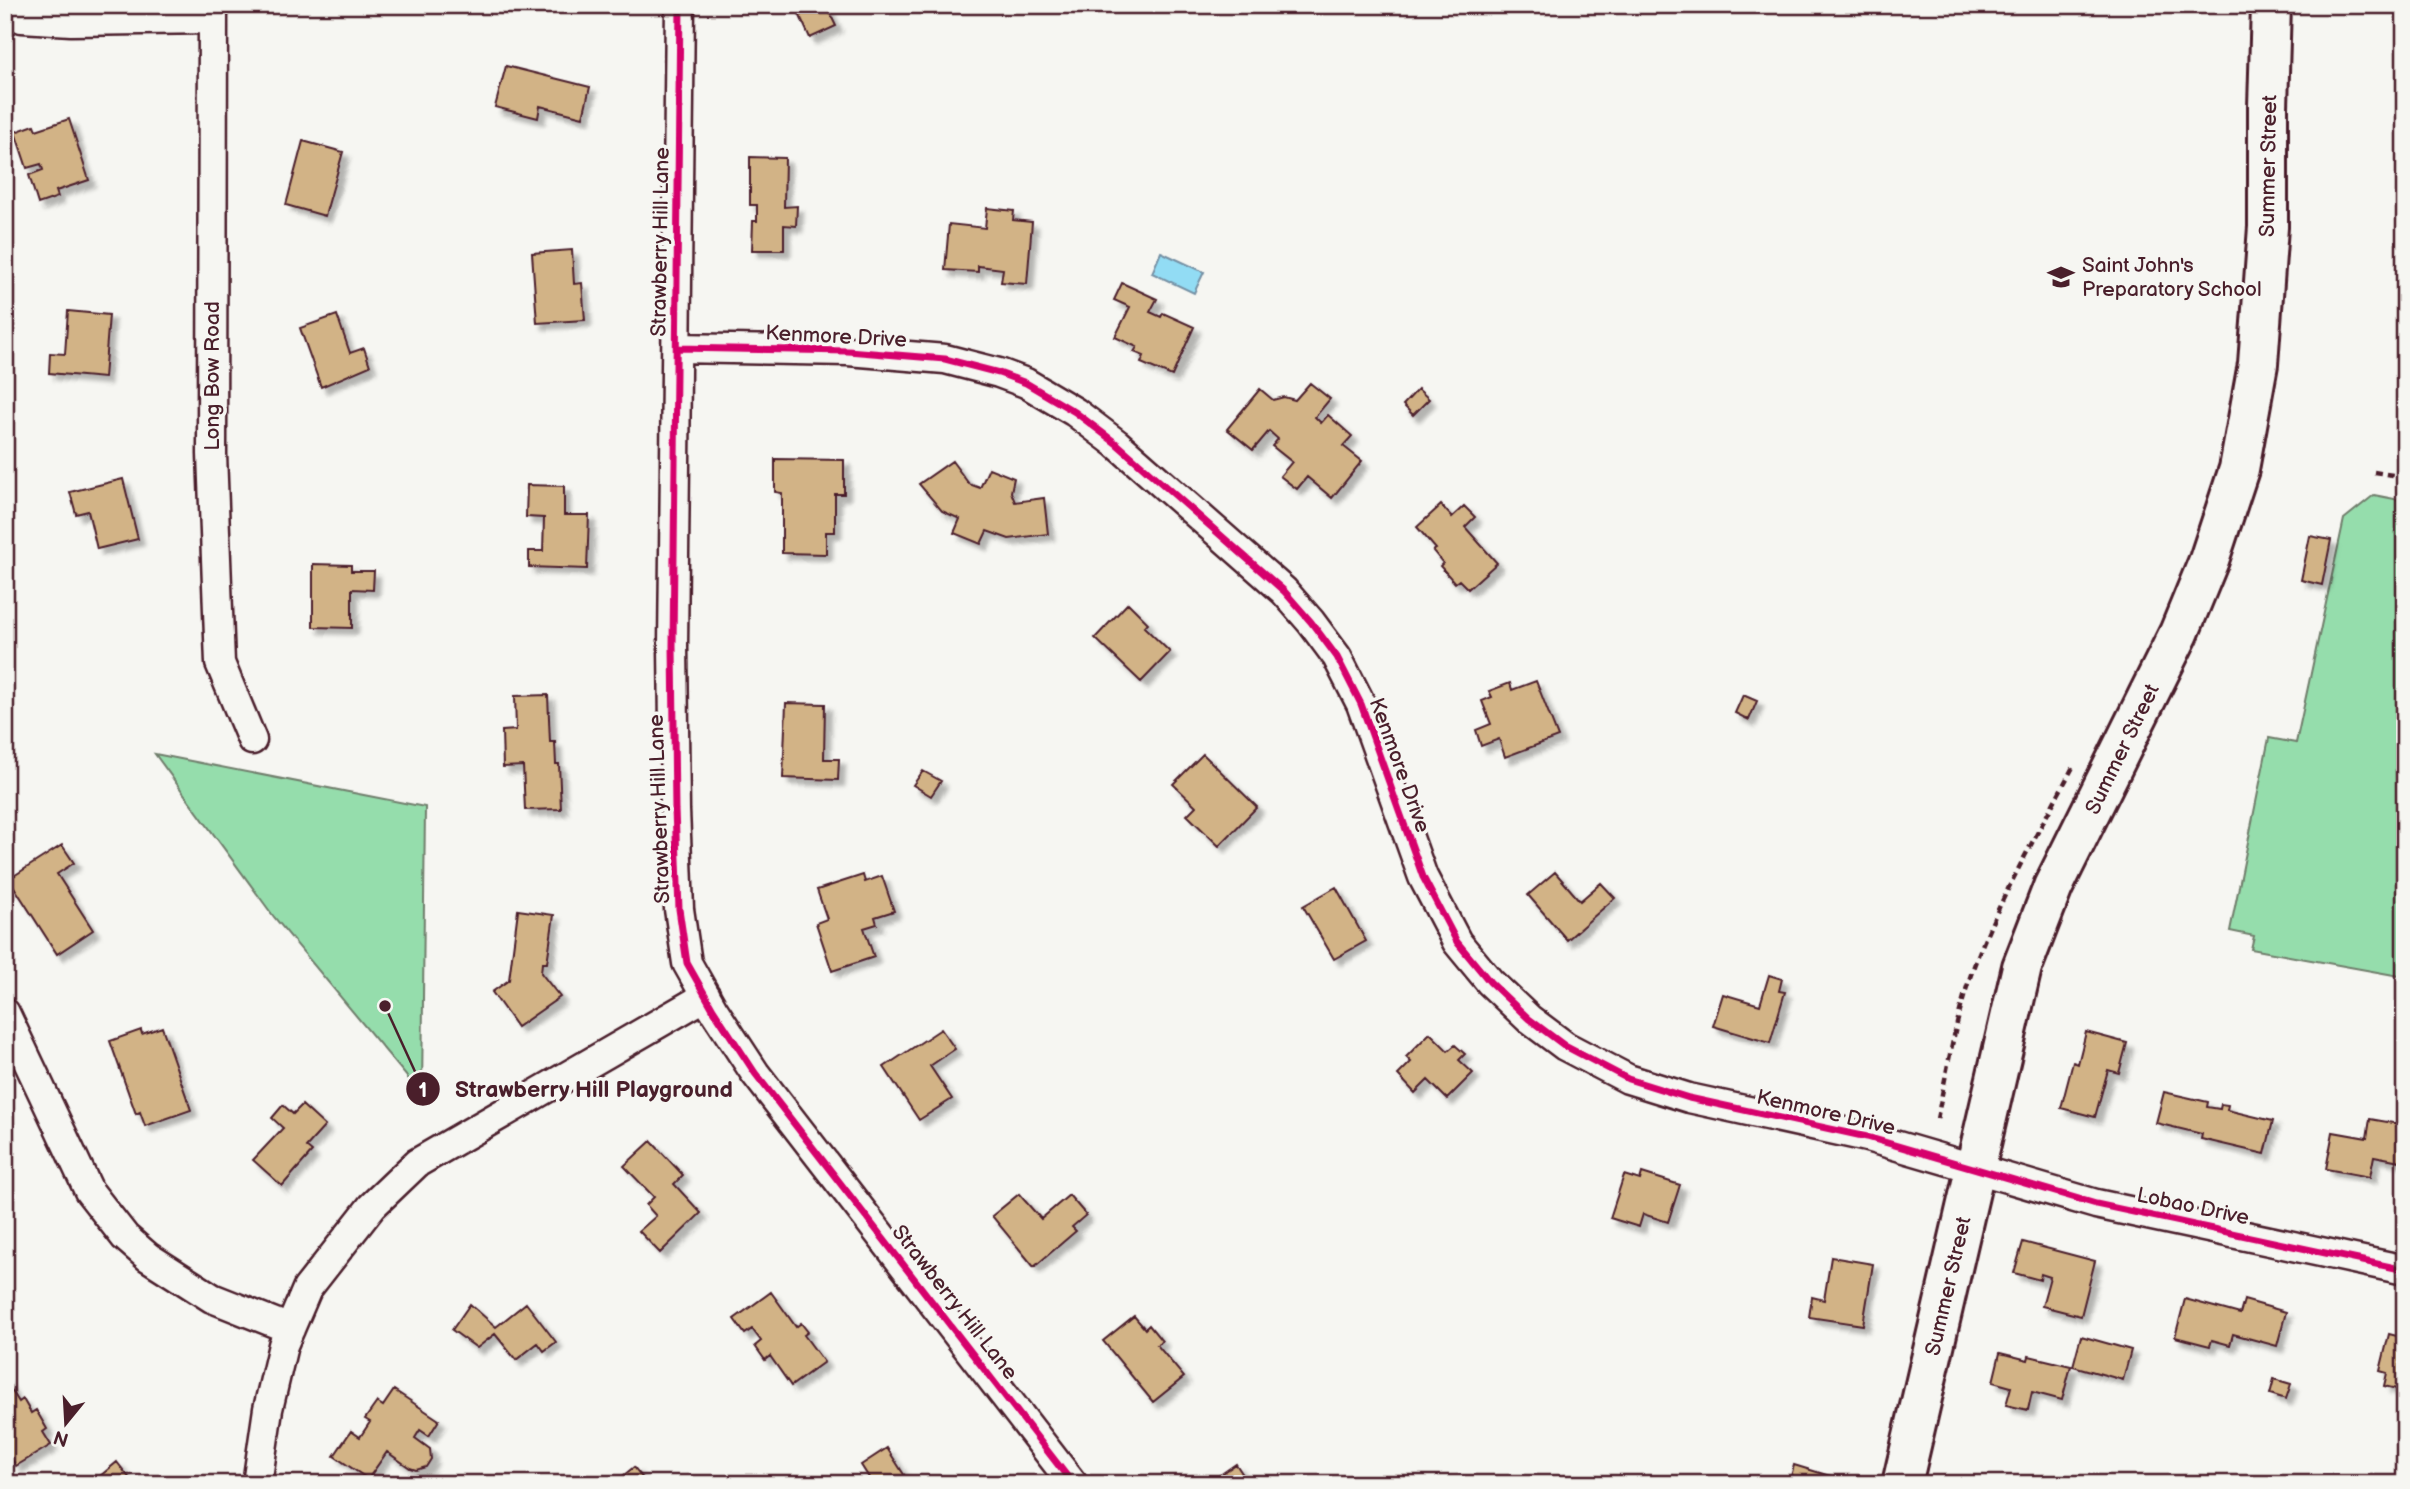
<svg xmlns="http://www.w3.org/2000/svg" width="2410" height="1489" viewBox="0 0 2410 1489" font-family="'Balsamiq Sans',sans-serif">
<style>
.green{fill:#95ddac;stroke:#707e6c;stroke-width:2}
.water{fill:#92dcf4;stroke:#7590a4;stroke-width:2}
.building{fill:#d2b386;stroke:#4a1f2b;stroke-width:2;filter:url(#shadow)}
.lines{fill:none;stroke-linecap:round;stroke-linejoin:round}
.street-casing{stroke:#4a1f2b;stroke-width:33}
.secondary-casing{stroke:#4a1f2b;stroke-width:44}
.path{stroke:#4a1f2b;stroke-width:4.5;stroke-dasharray:7 5;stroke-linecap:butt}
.street{stroke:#f6f6f2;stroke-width:28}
.secondary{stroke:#f6f6f2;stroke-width:38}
.cycleway-casing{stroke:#f6f6f2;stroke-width:11}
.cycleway{stroke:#d6006c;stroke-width:7}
.labels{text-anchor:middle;stroke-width:7;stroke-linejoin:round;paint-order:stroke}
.street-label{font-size:21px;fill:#4a1f2b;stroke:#f6f6f2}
.poi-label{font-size:21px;fill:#4a1f2b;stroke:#f6f6f2;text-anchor:start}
.leader{fill:none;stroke:#4a1f2b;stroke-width:2.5}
.callout-dot{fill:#4a1f2b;stroke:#f6f6f2;stroke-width:2.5}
.mark-label{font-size:21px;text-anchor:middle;font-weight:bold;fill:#fff}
.callout-label{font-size:23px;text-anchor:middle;font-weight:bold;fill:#4a1f2b;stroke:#f6f6f2;stroke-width:7;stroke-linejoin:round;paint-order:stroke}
</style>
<defs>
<filter id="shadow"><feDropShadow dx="6" dy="6" stdDeviation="2" flood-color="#0004"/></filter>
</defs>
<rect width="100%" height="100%" fill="#f6f6f2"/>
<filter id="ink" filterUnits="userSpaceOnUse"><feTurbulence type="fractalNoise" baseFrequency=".0143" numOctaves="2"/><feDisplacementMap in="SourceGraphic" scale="14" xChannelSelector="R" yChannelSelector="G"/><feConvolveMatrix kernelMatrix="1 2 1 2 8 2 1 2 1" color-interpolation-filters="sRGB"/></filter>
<g filter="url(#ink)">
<!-- green -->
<path class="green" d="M2374 495 2405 501V977L2251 949 2254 936 2230 931 2269 738 2296 743 2344 519Z
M155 754 425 807 422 1095 274 917Z"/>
<!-- water -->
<path class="water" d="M1161 252 1204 272 1194 293 1152 273Z"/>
<!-- building -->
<path class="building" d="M795 5H826L836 26 810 38Z
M506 66 590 87 583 117 540 106 538 118 495 107Z
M69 119 89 180 56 191 58 197 38 204 29 175 43 170 41 164 27 168 15 132 34 125 36 130Z
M303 141 343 152 325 216 286 205Z
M750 157 785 158 784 207 797 206 796 226 784 225V250H752L753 221H757V205H750Z
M987 208 1014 211 1013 220 1032 222 1027 284 1001 282 1003 269 978 266V272L945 270 949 224 985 228Z
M572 250 574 284 582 283 585 320 537 323 532 253Z
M1122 283 1157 299 1150 312 1161 317 1163 313 1194 327 1172 376 1141 363 1144 356 1134 352 1137 347 1115 337 1130 307 1114 300Z
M68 311 109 315 104 378 49 373 50 353 65 354Z
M337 315 350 353 364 348 370 366 321 387 300 328Z
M1310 383 1330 399 1315 417 1321 423 1328 415 1352 436 1343 446 1362 461 1332 498 1307 477 1297 489 1280 476 1292 462 1272 446 1278 439 1269 431 1253 450 1227 429 1260 389 1273 400 1284 397 1295 400Z
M1418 389 1429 399 1413 415 1403 405Z
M775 459 844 460V494H835V532H826V554L782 553V493L775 492Z
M952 461 969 484 980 488 989 468 1014 478 1011 492 1015 502 1044 498 1048 534 1009 539 987 531 981 544 954 533 960 519 942 511 919 484Z
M123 479 138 539 97 549 88 511 76 514 70 492Z
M527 485 564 486V515H589L587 569 529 567V551H543L544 518 526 517Z
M1441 505 1452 517 1464 506 1475 517 1465 527 1497 563 1468 589 1459 580 1455 583 1440 566 1443 563 1433 551 1436 549 1417 527Z
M2310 536 2331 540 2322 585 2301 580Z
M313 564 351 565V571H374L373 590 352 589V628L313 627Z
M1128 603 1148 623 1144 627 1170 652 1141 682 1095 638Z
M1536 681 1558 737 1505 757 1499 739 1481 746 1476 730 1491 724 1482 701 1492 697 1489 691 1510 683 1512 690Z
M548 695 550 742H555L556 764H559L561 809 525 810 523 766 503 767 502 731 516 730 515 696Z
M1743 695 1757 701 1749 720 1735 713Z
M786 703 825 704 824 759H839L838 780 783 778Z
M1203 754 1257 807 1219 846 1187 815 1196 806 1173 784Z
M923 771 941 781 931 796 913 785Z
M62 845 74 863 57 874 93 930 57 954 9 879Z
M1555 872 1580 901 1601 883 1615 898 1567 940 1528 895Z
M863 875 865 882 882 876 894 911 875 917 877 924 864 928 874 957 832 971 816 923 827 919 817 890Z
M1336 887 1366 941 1334 959 1303 906Z
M518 910 554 915 547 963H542L541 973 560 997 517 1027 492 992 509 980Z
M1769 975 1782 979 1779 991 1785 992 1770 1043 1713 1026 1723 994 1760 1005Z
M162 1027 191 1110 145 1126 140 1112 136 1114 110 1041 141 1030 142 1034Z
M941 1029 955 1049 930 1066 952 1099 919 1120 884 1067Z
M2086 1032 2127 1043 2119 1073 2108 1070 2095 1117 2061 1108 2073 1062 2078 1064Z
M1430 1033 1448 1051 1455 1045 1465 1054 1459 1060 1473 1073 1447 1099 1428 1080 1415 1093 1398 1075 1411 1062 1406 1057Z
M2164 1092 2208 1102 2207 1107 2220 1109 2221 1104 2228 1105 2227 1110 2273 1121 2265 1154 2201 1139 2202 1134 2156 1123Z
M283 1105 293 1114 302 1105 325 1126 306 1147 312 1152 282 1186 253 1160 283 1128 272 1118Z
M2370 1119 2405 1125V1162L2374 1156 2370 1177 2326 1169 2333 1132 2367 1138Z
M651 1141 683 1175 674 1184 701 1213 660 1253 639 1231 656 1216 646 1205 654 1197 624 1166Z
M1642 1173 1680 1185 1668 1222 1643 1214 1639 1227 1610 1218 1624 1175 1640 1180Z
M1019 1194 1041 1219 1069 1195 1086 1215 1072 1227 1076 1231 1034 1267 992 1216Z
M2023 1242 2095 1261 2081 1316 2042 1306 2050 1277 2041 1274 2040 1280 2014 1273Z
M1831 1257 1873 1264 1863 1325 1809 1317 1812 1297 1824 1300Z
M771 1292 796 1327 801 1323 808 1332 804 1335 824 1362 791 1386 770 1356 765 1360 755 1346 761 1341 752 1329 745 1334 734 1319Z
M2185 1299 2240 1314 2244 1300 2286 1312 2277 1346 2233 1334 2230 1345 2212 1340 2210 1346 2175 1337Z
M526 1303 556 1342 544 1351 538 1343 516 1360 495 1334 477 1348 452 1330 470 1304 496 1327Z
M1134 1316 1145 1329 1149 1325 1162 1341 1157 1345 1184 1377 1153 1402 1103 1341Z
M2389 1334 2405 1338V1391L2384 1386 2387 1373 2380 1371Z
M2081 1336 2131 1350 2123 1380 2073 1366Z
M2000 1353 2028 1360 2029 1356 2071 1366 2062 1400 2032 1392 2028 1410 2006 1405 2011 1387 1993 1382Z
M2274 1379 2291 1384 2286 1399 2270 1394Z
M5 1380 19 1402 23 1399 31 1413 36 1410 47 1429 43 1432 51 1445 16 1466 7 1451 5 1453Z
M394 1390 439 1420 429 1436 420 1430 415 1438 430 1449 431 1459 426 1467 416 1470 410 1468 387 1452 368 1479 334 1456 351 1431 360 1437 370 1422 365 1419 377 1402 383 1406Z
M887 1448 910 1484H873L861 1465Z
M117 1462 134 1484H82L91 1477 94 1481Z
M1236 1464 1249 1484H1207Z
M1794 1465 1830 1476 1828 1484H1789Z
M634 1467 644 1480 640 1484H621L618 1480Z"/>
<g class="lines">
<defs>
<path id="street" d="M213 5 212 454 220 663 252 740
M680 5 673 646 675 810 679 909 687 963 713 1009 755 1073 1073 1484
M5 10 22 18 71 21 213 19
M677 348 848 351 945 359 999 373 1026 383 1075 412 1117 444 1284 591 1311 622 1337 657 1361 704 1423 877 1457 942 1490 982 1529 1019 1565 1046 1628 1079 1689 1098 1867 1137 2096 1204 2405 1270
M5 1013 89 1191 125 1237 148 1257 212 1298 290 1329
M257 1484 268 1409 283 1345 307 1289 372 1206 417 1163 706 996"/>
<path id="secondary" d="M1902 1484 2022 967 2053 887 2179 633 2209 560 2239 469 2258 364 2268 227V107L2271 5"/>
</defs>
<!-- street casing -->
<use href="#street" class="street-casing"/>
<!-- secondary casing -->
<use href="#secondary" class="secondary-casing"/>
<!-- path -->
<path class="path" d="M2374 472 2405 477
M1937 1119C1948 1066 1957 1009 1977 958 2003 892 2040 829 2073 767"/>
<!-- street -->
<use href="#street" class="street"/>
<!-- secondary -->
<use href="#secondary" class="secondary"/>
<defs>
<path id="cycleway" d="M680 5 673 646 675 810 679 909 687 963 713 1009 755 1073 1073 1484
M677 348 848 351 945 359 999 373 1026 383 1075 412 1117 444 1284 591 1311 622 1337 657 1361 704 1423 877 1457 942 1490 982 1529 1019 1565 1046 1628 1079 1689 1098 1867 1137 2096 1204 2405 1270"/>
</defs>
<!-- cycleway casing -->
<use href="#cycleway" class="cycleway-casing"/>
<!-- cycleway -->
<use href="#cycleway" class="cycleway"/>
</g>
</g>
<!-- icons -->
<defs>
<symbol id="school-bare" viewBox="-9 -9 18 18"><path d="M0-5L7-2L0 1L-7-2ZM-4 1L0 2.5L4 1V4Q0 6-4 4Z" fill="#4a1f2b" stroke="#f6f6f2" stroke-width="2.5" paint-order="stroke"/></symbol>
</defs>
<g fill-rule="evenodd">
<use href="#school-bare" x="2042" y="258" width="38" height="38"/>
</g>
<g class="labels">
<!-- street labels -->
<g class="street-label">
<text transform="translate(2268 166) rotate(-89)" y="7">Summer Street</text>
<text transform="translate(660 242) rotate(-89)" y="7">Strawberry Hill Lane</text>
<text transform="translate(836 336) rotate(3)" y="7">Kenmore Drive</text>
<text transform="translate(212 376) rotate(-90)" y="7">Long Bow Road</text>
<text transform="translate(2122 749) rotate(-64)" y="7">Summer Street</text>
<text transform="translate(1400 765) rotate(70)" y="7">Kenmore Drive</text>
<text transform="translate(659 809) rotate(-92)" y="7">Strawberry Hill Lane</text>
<text transform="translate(1826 1112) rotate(13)" y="7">Kenmore Drive</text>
<text transform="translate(2193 1206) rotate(12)" y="7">Lobao Drive</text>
<text transform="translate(1948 1286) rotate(-77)" y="7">Summer Street</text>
<text transform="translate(955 1302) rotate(52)" y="7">Strawberry Hill Lane</text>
</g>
<!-- poi labels -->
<g class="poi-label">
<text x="2082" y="272">Saint John's<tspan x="2082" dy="24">Preparatory School</tspan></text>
</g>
</g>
<!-- callouts -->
<path class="leader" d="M385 1006L423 1089"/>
<g class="callout-dot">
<circle cx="385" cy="1006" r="7"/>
<circle cx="423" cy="1089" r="18"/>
</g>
<g class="mark-label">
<text x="423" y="1097">1</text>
</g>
<g class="callout-label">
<text x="594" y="1097">Strawberry Hill Playground</text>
</g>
<!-- margin -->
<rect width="2410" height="1489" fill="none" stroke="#f6f6f2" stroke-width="28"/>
<rect x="14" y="14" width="2382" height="1461" fill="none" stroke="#4a1f2b" stroke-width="2.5" filter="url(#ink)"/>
<!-- north arrow -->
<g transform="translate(66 1423) rotate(198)" stroke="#f6f6f2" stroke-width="5" paint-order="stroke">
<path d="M0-5L12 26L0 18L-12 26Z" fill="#4a1f2b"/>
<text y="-10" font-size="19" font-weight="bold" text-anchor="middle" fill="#4a1f2b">N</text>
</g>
</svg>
